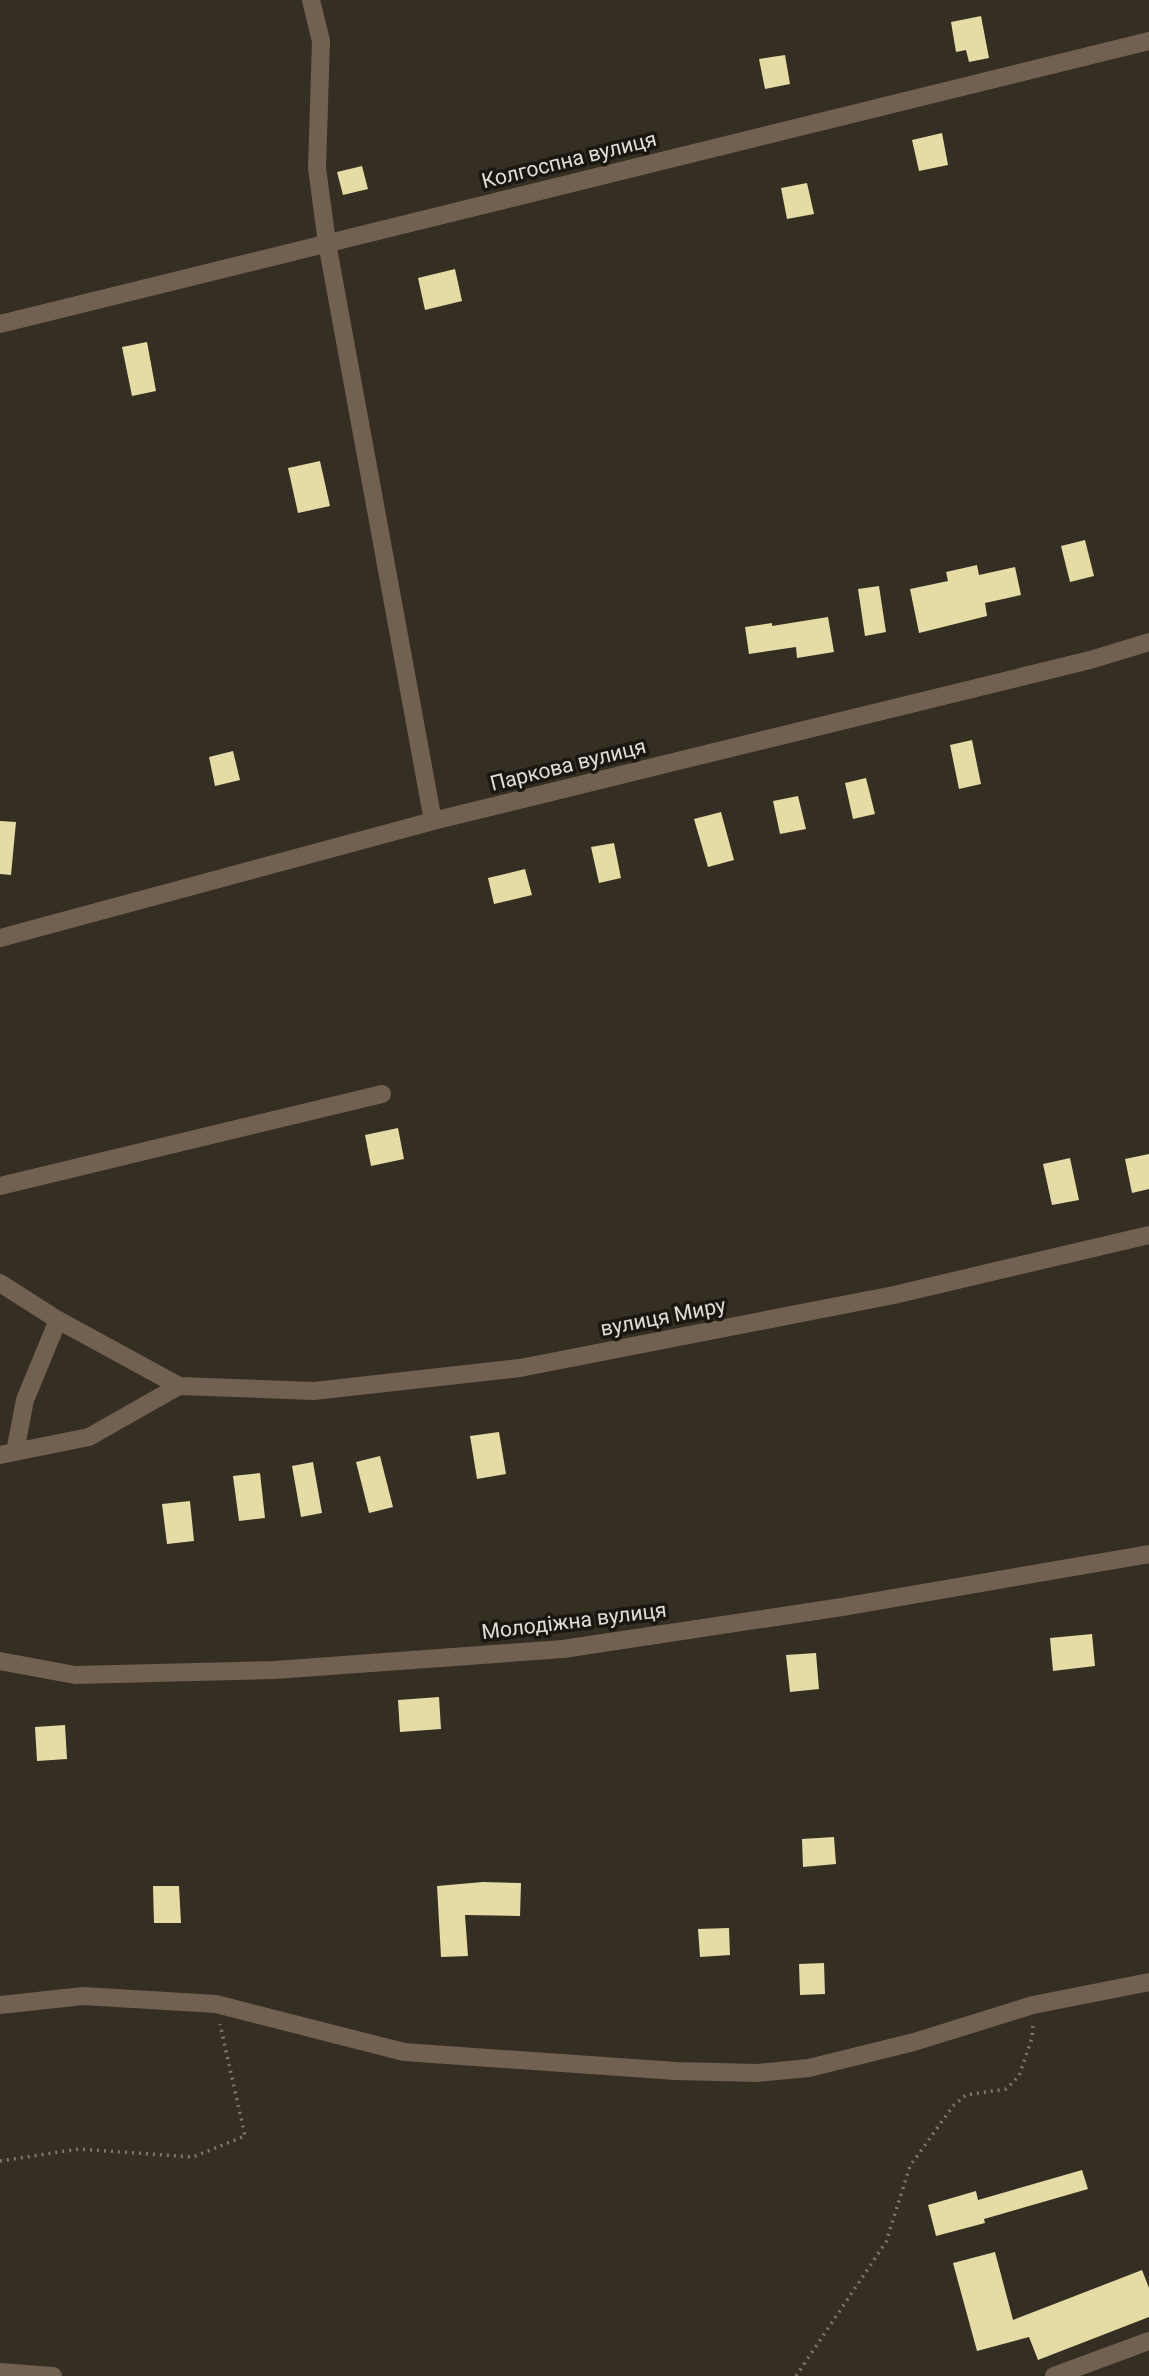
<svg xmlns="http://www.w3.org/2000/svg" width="1149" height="2376" viewBox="0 0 1149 2376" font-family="Roboto,sans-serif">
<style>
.building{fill:#e4dca4}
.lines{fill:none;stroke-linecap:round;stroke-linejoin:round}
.path{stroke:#7e786e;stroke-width:3.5;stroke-dasharray:2 5;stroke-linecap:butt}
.minor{stroke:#726050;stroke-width:18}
.labels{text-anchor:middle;stroke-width:7;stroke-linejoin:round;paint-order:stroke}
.street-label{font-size:21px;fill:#e1ddd5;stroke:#1a1711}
</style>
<rect width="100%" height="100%" fill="#352e22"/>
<!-- building -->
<path class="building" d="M981 16 989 58 969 62 966 50 956 52 951 22Z
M785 55 790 84 765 89 759 59Z
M942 133 948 165 919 171 912 140Z
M362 166 368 189 343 195 337 172Z
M807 183 814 214 787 219 781 188Z
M455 269 462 301 425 310 418 278Z
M147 342 156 391 132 396 122 347Z
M320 461 330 506 298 513 288 468Z
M1085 540 1094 576 1070 582 1061 546Z
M977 565 979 575 1015 567 1021 595 985 603 987 616 919 633 910 589 948 581 946 572Z
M879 586 886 632 865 636 858 589Z
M828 617 834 652 797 658 796 647 749 654 745 627 772 623V626Z
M972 740 981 784 959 789 950 745Z
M233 751 240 780 215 786 209 757Z
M866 778 875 814 853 819 845 783Z
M798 796 806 829 780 834 773 801Z
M721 812 734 860 708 867 694 819Z
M0 821 16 822 11 875 0 874Z
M614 843 621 878 599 883 591 847Z
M525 869 532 895 494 904 488 878Z
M398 1128 404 1159 371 1166 365 1135Z
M1149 1154V1189L1132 1193 1125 1159Z
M1070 1158 1079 1200 1052 1205 1043 1164Z
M499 1432 506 1474 477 1479 470 1436Z
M380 1456 393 1507 369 1513 356 1462Z
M313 1462 322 1513 301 1517 292 1466Z
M260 1473 265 1518 239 1521 233 1476Z
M190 1501 194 1541 167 1544 162 1504Z
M1092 1634 1095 1666 1053 1671 1050 1638Z
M816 1653 819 1689 790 1692 786 1655Z
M439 1697 441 1729 400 1732 398 1700Z
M65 1725 67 1759 37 1761 35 1727Z
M834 1837 836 1864 803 1867 802 1839Z
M483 1882 521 1883 520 1916 465 1915 468 1956 441 1957 437 1886Z
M153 1886H179L181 1923H154Z
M729 1928 730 1955 700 1957 698 1929Z
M824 1963 825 1994 800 1995 799 1964Z
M1082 2170 1088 2189 984 2219 985 2223 936 2236 928 2205 976 2191 978 2200Z
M995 2252 1013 2320 1142 2270 1149 2288V2317L1038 2360 1029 2337 977 2351 953 2263Z"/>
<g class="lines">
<!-- path -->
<path class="path" d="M0 2161 79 2149 193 2157 245 2136 220 2024
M796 2376 886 2242 910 2166 953 2106 966 2095 1006 2089 1019 2076 1032 2038 1033 2025"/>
<!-- minor -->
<path class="minor" d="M311 0 321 41 317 168 327 243 433 821
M0 324 1149 41
M0 938 433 821 1090 660 1149 642
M0 1186 382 1094
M0 1283 58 1320 179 1386 314 1391 520 1368 894 1295 1149 1235
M15 1452 25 1400 58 1320
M0 1455 89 1437 179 1386
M0 1661 75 1675 275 1670 563 1649 842 1607 1149 1554
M0 2005 83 1996 216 2004 404 2052 676 2071 757 2073 809 2068 914 2042 1033 2005 1149 1982
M0 2372 53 2376
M1054 2376 1149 2341"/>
</g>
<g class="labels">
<!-- street labels -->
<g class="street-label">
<text transform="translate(569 160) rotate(-14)" y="7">Колгоспна вулиця</text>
<text transform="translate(568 765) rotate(-14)" y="7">Паркова вулиця</text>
<text transform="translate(663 1317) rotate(-11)" y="7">вулиця Миру</text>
<text transform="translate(574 1621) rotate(-7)" y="7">Молодіжна вулиця</text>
</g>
</g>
</svg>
